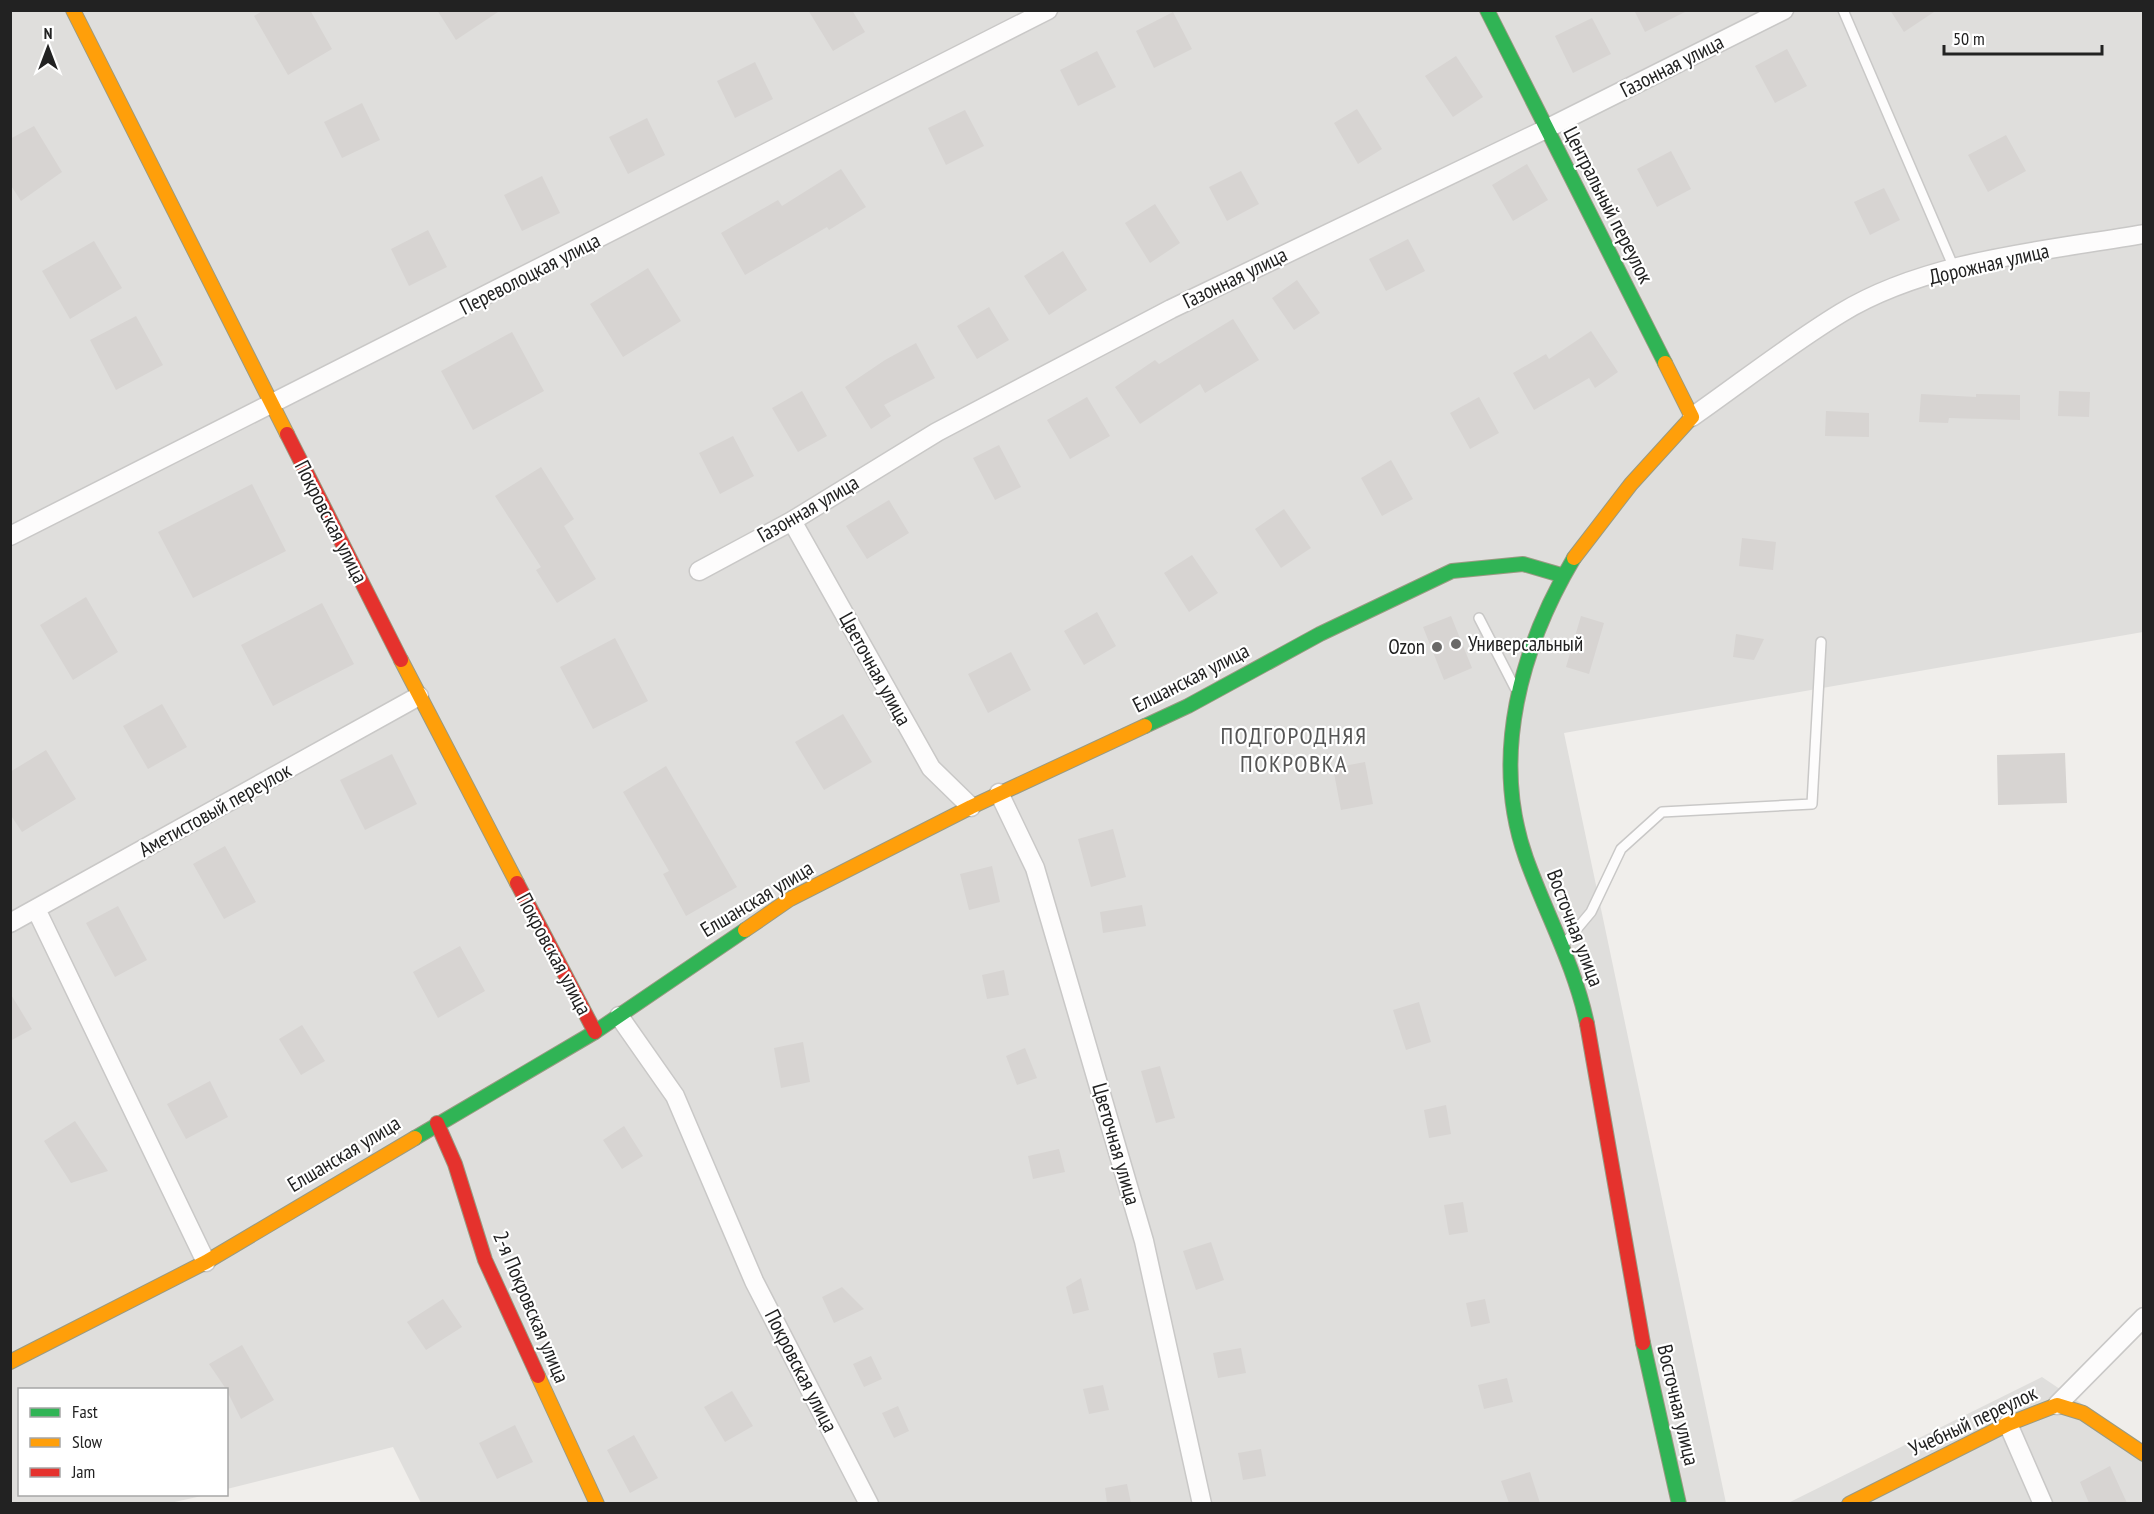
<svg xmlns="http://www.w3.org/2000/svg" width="2154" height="1514" viewBox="0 0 2154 1514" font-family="'PT Sans Narrow',sans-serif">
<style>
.residential{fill:#dfdedc}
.building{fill:#d7d4d2}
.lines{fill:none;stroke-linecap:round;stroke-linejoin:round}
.lane-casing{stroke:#c9c8c7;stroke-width:12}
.street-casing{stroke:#c9c8c7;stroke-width:21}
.fast-casing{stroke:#999a82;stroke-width:16}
.slow-casing{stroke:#999a82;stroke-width:16}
.jam-casing{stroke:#999a82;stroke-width:16}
.lane{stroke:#fdfcfc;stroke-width:9}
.street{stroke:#fdfcfc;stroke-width:18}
.fast{stroke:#30b455;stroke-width:14}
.slow{stroke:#ff9f0a;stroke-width:14}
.jam{stroke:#e5322d;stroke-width:14}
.poi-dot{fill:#6a6968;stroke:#fff;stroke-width:2}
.labels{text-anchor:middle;stroke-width:4.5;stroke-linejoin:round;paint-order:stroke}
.street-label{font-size:21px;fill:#222;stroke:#fff}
.poi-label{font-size:21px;fill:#222;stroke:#fff;text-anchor:start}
.quarter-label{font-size:24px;letter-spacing:1.5px;fill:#555;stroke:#fff}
</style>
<rect width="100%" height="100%" fill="#f0eeeb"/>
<!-- residential -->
<path class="residential" d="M10 11H2143V632L1564 733 1726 1503H421L393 1447 227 1489 226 1390H20V1494L206 1495 170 1503H11Z
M2042 1377 2143 1445V1503L1786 1504Z"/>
<!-- building -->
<path class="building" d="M264 10H310L332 49 288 75 254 16Z
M437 10H501L456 40Z
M808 10H852L865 32 833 51Z
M1634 10H1689L1645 32Z
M1890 10H1937L1904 32Z
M1173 12 1192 49 1154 68 1136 31Z
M1592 18 1611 54 1573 73 1555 36Z
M1787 49 1807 86 1775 103 1755 66Z
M1097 51 1116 87 1078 106 1060 70Z
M1456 56 1483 97 1453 117 1425 76Z
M755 62 773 99 735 118 717 81Z
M362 103 380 140 342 158 324 122Z
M1357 109 1382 149 1358 164 1334 123Z
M965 110 984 146 946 165 928 128Z
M647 118 665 155 628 174 609 137Z
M34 126 62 172 21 201 10 184V139Z
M2006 135 2026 171 1988 192 1968 155Z
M1671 151 1691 189 1657 207 1637 169Z
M1527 164 1548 200 1513 221 1492 185Z
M841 169 866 207 829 230 827 227 745 275 721 233 778 200 782 206Z
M1241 171 1259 204 1227 221 1209 187Z
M542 176 560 213 522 231 504 195Z
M1884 188 1900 220 1870 235 1854 202Z
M1155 204 1180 243 1150 263 1125 223Z
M428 230 447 267 409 286 391 249Z
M1408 239 1425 271 1386 291 1369 259Z
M94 241 122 288 70 319 42 271Z
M1063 251 1087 290 1049 315 1024 276Z
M648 268 681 321 623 357 590 304Z
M1297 280 1320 313 1294 330 1272 298Z
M989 307 1009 340 977 359 957 326Z
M136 316 163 365 116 390 90 340Z
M1233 319 1259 360 1205 393 1200 384 1140 424 1115 387 1155 360 1159 364Z
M1591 331 1618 372 1595 388 1589 378 1534 410 1513 373 1546 354 1549 359Z
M512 332 544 391 473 430 441 371Z
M916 343 935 378 884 405 891 416 871 429 845 387 885 360Z
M802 391 827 436 798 452 772 408Z
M2059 391 2090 392 2089 417 2058 416Z
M1921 394 1976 397V394L2020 395V420L1949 418 1948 423 1919 422Z
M1087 397 1110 436 1070 459 1047 420Z
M1479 397 1499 433 1470 449 1450 413Z
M1826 411 1869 413V437L1825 436Z
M733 436 754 476 720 494 699 453Z
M999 445 1021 487 995 500 973 458Z
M1391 460 1413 499 1382 516 1361 478Z
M541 467 574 519 564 526 596 579 557 603 536 570 541 567 495 496Z
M252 484 286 551 193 598 158 532Z
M889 500 909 533 867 559 846 526Z
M1284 509 1311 548 1281 568 1255 529Z
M1742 538 1776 542 1773 570 1739 566Z
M1192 555 1218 593 1189 612 1164 573Z
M86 597 118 652 73 680 40 625Z
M322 603 354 664 273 706 241 645Z
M1097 612 1116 646 1084 665 1064 631Z
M1451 616 1472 668 1444 680 1423 627Z
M1581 616 1604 623 1589 674 1566 667Z
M1736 634 1764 639 1754 660 1733 657Z
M615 638 648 701 593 729 560 667Z
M1011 652 1031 690 988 713 968 674Z
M162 704 187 747 148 769 123 726Z
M843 714 872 762 824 790 795 742Z
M46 750 76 799 22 832 10 814V772Z
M2065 753 2067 803 1998 805 1997 755Z
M392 754 417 804 365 830 340 780Z
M1365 762 1373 804 1341 810 1333 768Z
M666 766 737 887 686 916 663 874 669 871 623 792Z
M1113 829 1126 877 1091 887 1078 839Z
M225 846 256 902 224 919 193 864Z
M992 866 1000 902 969 910 960 874Z
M1142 905 1146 926 1103 933 1100 912Z
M118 906 147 960 115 977 86 923Z
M460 946 485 991 438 1018 413 972Z
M1004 970 1009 995 987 999 982 975Z
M10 993 32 1029 10 1041Z
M1419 1002 1431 1042 1406 1050 1393 1010Z
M302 1025 325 1061 301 1075 279 1039Z
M803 1042 810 1082 781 1088 774 1048Z
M1025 1048 1037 1078 1017 1085 1006 1056Z
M1160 1066 1175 1118 1156 1123 1141 1071Z
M210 1081 228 1117 186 1139 167 1104Z
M1446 1105 1451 1134 1429 1138 1424 1110Z
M75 1121 108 1171 71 1183 44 1141Z
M624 1126 643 1156 622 1169 603 1140Z
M1059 1149 1065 1172 1033 1179 1028 1156Z
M1463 1202 1468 1232 1449 1235 1444 1205Z
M1211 1242 1224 1280 1196 1290 1183 1251Z
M1081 1278 1089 1310 1073 1314 1066 1287Z
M842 1287 864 1309 834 1323 822 1297Z
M443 1299 462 1327 426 1350 407 1322Z
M1485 1299 1490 1323 1471 1327 1466 1303Z
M242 1345 274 1400 241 1419 226 1389 209 1364Z
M1241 1348 1246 1373 1218 1378 1213 1353Z
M871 1356 882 1379 864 1387 853 1364Z
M1507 1378 1513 1402 1484 1409 1478 1385Z
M1103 1385 1109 1410 1089 1414 1083 1389Z
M732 1391 753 1426 725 1442 704 1407Z
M898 1406 909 1431 894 1438 882 1413Z
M515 1425 533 1462 497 1479 479 1443Z
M634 1435 658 1478 630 1493 607 1450Z
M1261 1449 1266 1476 1243 1480 1238 1453Z
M2110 1466 2127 1503H2089L2080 1482Z
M1530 1472 1540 1503H1509L1501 1481Z
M1127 1484 1131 1503H1107L1105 1488Z"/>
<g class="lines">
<defs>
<path id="lane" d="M1843 10 1954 268
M1479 618 1515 688
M1565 943 1591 912 1621 849 1662 812 1812 804 1821 642"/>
<path id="street" d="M1692 417C1742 382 1790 344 1841 313 1928 260 2046 251 2144 234
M792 521 931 768 971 807
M10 536 1048 10
M699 571 792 521 937 432 1171 309 1546 129 1784 10
M999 793 1035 868 1144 1241 1202 1504
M36 909 206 1262
M10 923 419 696
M619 1016 675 1096 754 1281 869 1504
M2057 1405 2144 1317
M2008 1424 2043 1504"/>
<path id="fast" d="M1487 10 1665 363
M1574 558C1521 647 1490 757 1526 858 1546 914 1575 966 1587 1024
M1145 726 1188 706 1320 634 1452 571 1523 564 1561 575
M415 1138 595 1032 745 930
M1643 1343 1679 1504"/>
<path id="slow" d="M73 10 287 434
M1574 558 1631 484 1692 417 1665 363
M401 660 517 883
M745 930 790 899 971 807 1145 726
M10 1362 206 1262 415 1138
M538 1376 597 1504
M1849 1504 2008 1424 2057 1405 2083 1413 2144 1454"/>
<path id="jam" d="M287 434 401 660
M517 883 595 1032
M1587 1024 1643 1343
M437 1123 455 1164 485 1260 538 1376"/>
</defs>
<!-- lane casing -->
<use href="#lane" class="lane-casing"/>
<!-- street casing -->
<use href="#street" class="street-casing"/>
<!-- fast casing -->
<use href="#fast" class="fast-casing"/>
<!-- slow casing -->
<use href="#slow" class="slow-casing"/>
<!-- jam casing -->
<use href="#jam" class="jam-casing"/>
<!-- lane -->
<use href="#lane" class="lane"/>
<!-- street -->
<use href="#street" class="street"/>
<!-- fast -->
<use href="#fast" class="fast"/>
<!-- slow -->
<use href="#slow" class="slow"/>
<!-- jam -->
<use href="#jam" class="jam"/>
</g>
<!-- markers -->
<g class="poi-dot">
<circle cx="1456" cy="644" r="6"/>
<circle cx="1437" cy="647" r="6"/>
</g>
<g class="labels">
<!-- street labels -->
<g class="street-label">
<text transform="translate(1672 66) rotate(-27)" y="7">Газонная улица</text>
<text transform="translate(1608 205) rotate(63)" y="7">Центральный переулок</text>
<text transform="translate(1989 264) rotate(-13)" y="7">Дорожная улица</text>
<text transform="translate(530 274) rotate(-27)" y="7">Переволоцкая улица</text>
<text transform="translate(1235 278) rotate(-26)" y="7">Газонная улица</text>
<text transform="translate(808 509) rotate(-30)" y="7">Газонная улица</text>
<text transform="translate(331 522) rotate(63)" y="7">Покровская улица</text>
<text transform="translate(875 669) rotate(61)" y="7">Цветочная улица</text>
<text transform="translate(1191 678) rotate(-27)" y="7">Елшанская улица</text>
<text transform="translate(215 810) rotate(-29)" y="7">Аметистовый переулок</text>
<text transform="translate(757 899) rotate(-31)" y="7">Елшанская улица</text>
<text transform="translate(1575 928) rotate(69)" y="7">Восточная улица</text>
<text transform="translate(554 954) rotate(62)" y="7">Покровская улица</text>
<text transform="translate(1116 1144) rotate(74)" y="7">Цветочная улица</text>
<text transform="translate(344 1154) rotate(-31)" y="7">Елшанская улица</text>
<text transform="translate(531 1307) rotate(67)" y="7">2-я Покровская улица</text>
<text transform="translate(801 1371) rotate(63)" y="7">Покровская улица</text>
<text transform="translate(1678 1405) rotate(77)" y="7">Восточная улица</text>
<text transform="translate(1973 1421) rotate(-25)" y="7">Учебный переулок</text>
</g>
<!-- poi labels -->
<g class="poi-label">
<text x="1468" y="651">Универсальный</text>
<text x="1425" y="654" text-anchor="end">Ozon</text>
</g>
<!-- quarter labels -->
<g class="quarter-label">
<text x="1294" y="744">ПОДГОРОДНЯЯ<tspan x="1294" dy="28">ПОКРОВКА</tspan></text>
</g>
</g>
<!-- border -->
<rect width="2154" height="1514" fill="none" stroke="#222222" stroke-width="24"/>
<!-- legend -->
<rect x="18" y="1388" width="210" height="108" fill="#ffffff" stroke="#a7a7a7" stroke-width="1.5"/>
<rect x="30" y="1408" width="30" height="9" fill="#30b455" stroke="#a7a7a7" stroke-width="1.5"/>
<text x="72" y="1418" font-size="18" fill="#222222">Fast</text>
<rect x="30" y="1438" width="30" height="9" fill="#ff9f0a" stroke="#a7a7a7" stroke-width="1.5"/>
<text x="72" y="1448" font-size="18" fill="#222222">Slow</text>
<rect x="30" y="1468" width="30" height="9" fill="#e5322d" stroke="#a7a7a7" stroke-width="1.5"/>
<text x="72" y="1478" font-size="18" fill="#222222">Jam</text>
<!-- north arrow -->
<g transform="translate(48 48)" stroke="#ffffff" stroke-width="4.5" paint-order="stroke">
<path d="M0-4.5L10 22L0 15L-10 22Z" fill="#222222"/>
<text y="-9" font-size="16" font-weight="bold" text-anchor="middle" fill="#222222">N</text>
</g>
<!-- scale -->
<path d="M1944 45v9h158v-9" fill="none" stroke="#222222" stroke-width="3"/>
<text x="1953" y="45" font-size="18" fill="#222222" stroke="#ffffff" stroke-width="4.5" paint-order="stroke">50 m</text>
</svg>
